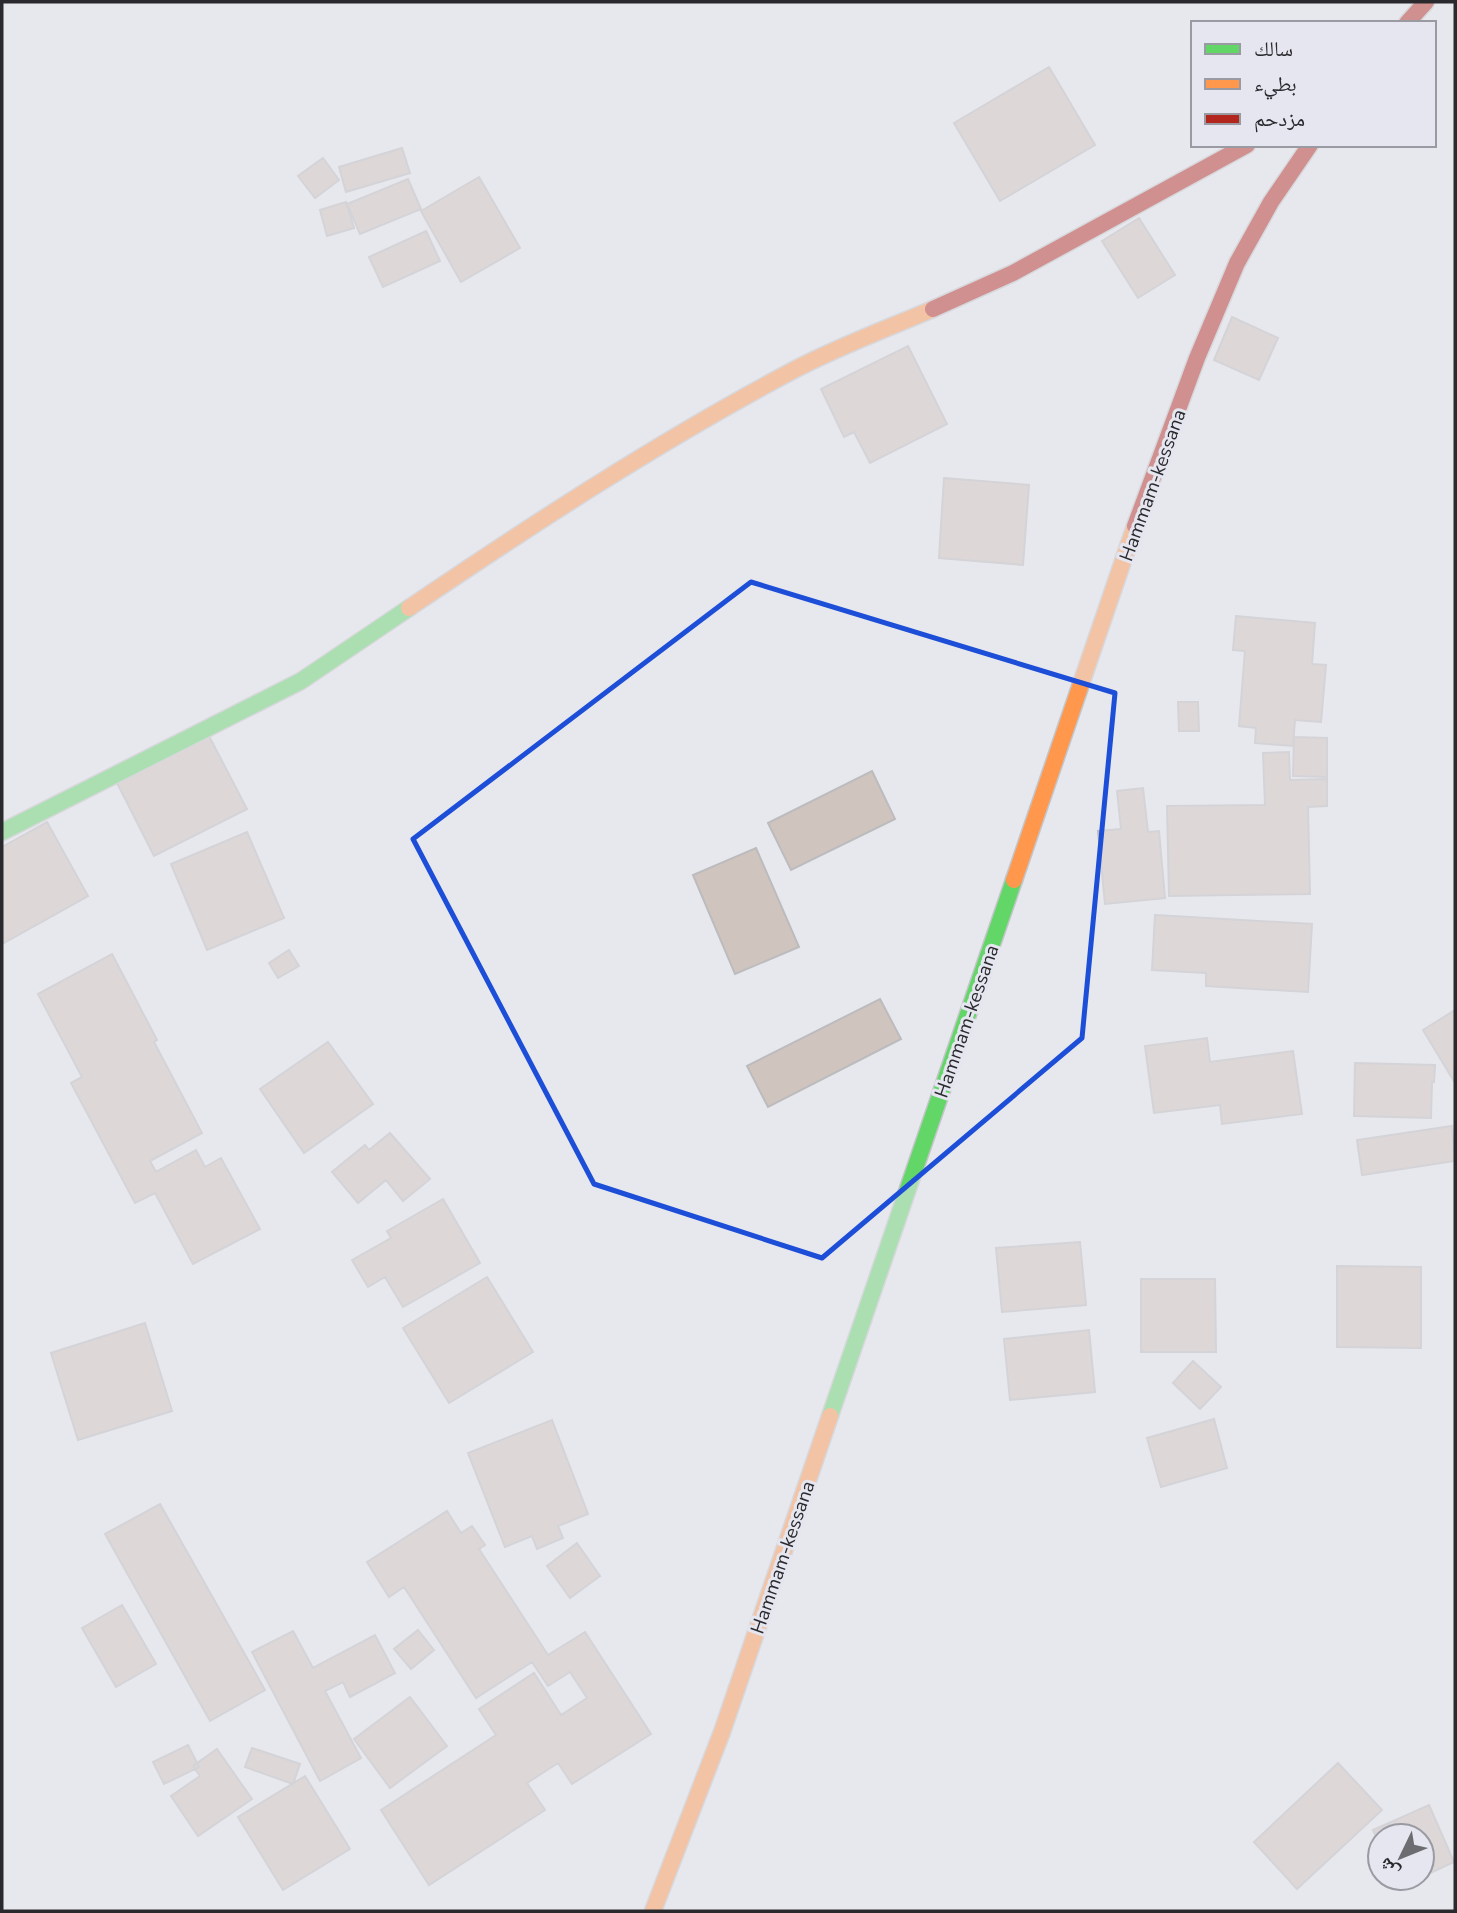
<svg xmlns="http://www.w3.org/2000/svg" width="1457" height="1913" viewBox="0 0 1457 1913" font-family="'Nunito Sans','Noto Naskh Arabic',sans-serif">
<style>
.building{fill:#d0c4be;stroke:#bcbbbd;stroke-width:2}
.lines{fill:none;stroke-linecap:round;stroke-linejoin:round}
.fast-casing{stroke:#c4c5c9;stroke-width:19}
.slow-casing{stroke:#c4c5c9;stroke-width:19}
.jam-casing{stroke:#c4c5c9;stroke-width:19}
.fast{stroke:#63d668;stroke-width:16}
.slow{stroke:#ff974d;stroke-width:16}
.jam{stroke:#b3261e;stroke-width:16}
.marked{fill:none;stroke:#1d4ed8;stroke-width:5;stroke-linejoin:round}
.labels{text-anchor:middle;stroke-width:6;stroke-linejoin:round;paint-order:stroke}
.street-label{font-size:19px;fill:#2a2a2e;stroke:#e5e6ef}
</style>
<rect width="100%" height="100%" fill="#e7e8ed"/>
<!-- building -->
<path class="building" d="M1049 67 1095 145 1000 201 954 123Z
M402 148 410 173 346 192 339 167Z
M323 158 339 180 315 198 298 176Z
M479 177 520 248 461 282 421 211Z
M408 179 421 209 360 234 347 204Z
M346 202 354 228 327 236 320 210Z
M1139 218 1175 275 1138 298 1102 241Z
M426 231 440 261 383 287 369 257Z
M1232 317 1278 338 1259 380 1214 360Z
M908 346 947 424 870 463 854 432 844 437 821 389Z
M944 478 1029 485 1023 565 939 558Z
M1236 616 1315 623 1312 664 1326 665 1321 722 1295 720 1293 746 1255 743 1256 728 1239 726 1245 651 1233 650Z
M1178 702H1198L1199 731H1179Z
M209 736 247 809 154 856 117 783Z
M1294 737 1327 738V777L1293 776Z
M1289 752 1290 780 1327 779V806L1308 807 1310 894 1169 896 1167 806 1265 805 1263 753Z
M872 771 895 819 791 870 768 823Z
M1143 788 1148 832 1159 831 1165 898 1105 904 1098 831 1121 829 1117 791Z
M47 822 88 896 4 943 2 940V847Z
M247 832 284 918 207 950 171 864Z
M756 848 799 947 735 974 693 875Z
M1155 915 1312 924 1308 992 1206 986V973L1152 970Z
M289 950 299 966 278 978 269 963Z
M112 954 157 1040 154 1042 202 1133 150 1161 156 1172 196 1150 205 1167 221 1158 260 1229 193 1264 155 1193 135 1203 71 1083 82 1077 38 994Z
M880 999 901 1039 768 1107 747 1066Z
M1455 1010V1083L1423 1030Z
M1207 1038 1210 1062 1293 1051 1302 1114 1222 1124 1220 1105 1154 1113 1145 1046Z
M328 1042 373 1104 304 1153 260 1089Z
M1355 1063 1435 1065 1434 1082H1432L1431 1118 1354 1116Z
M1452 1126 1455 1161 1362 1175 1357 1140Z
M390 1133 430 1179 403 1201 386 1180 358 1203 332 1172 365 1145 369 1150Z
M443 1199 480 1263 403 1307 385 1277 368 1287 352 1260 391 1238 387 1231Z
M1080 1242 1086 1305 1002 1312 996 1248Z
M1337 1266 1421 1267V1348L1337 1347Z
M487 1277 533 1352 449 1403 403 1328Z
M1141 1279H1215L1216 1352H1141Z
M145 1323 172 1411 78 1440 51 1353Z
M1089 1330 1095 1392 1010 1400 1004 1339Z
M1193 1361 1221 1387 1200 1409 1173 1383Z
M1214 1419 1227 1468 1161 1487 1147 1438Z
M552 1420 588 1514 558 1526 563 1538 537 1549 532 1536 505 1547 468 1453Z
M160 1504 265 1690 210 1721 105 1534Z
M447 1511 461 1533 472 1526 485 1545 479 1549 548 1655 585 1632 651 1734 572 1784 558 1763 527 1783 545 1810 429 1885 381 1810 496 1735 479 1709 534 1673 561 1715 587 1698 570 1672 548 1686 532 1662 476 1698 404 1587 389 1597 367 1562Z
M577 1543 600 1576 570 1598 547 1566Z
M122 1605 156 1664 116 1687 82 1628Z
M418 1630 434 1650 411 1669 394 1649Z
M293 1631 313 1668 375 1635 395 1673 350 1697 343 1682 325 1691 361 1758 320 1781 252 1652Z
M410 1697 447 1746 390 1788 354 1739Z
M188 1745 199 1767 164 1784 153 1762Z
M252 1748 300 1764 293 1784 245 1767Z
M217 1749 252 1799 198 1836 171 1796 200 1776 193 1766Z
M1338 1763 1382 1810 1297 1889 1254 1842Z
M305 1776 350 1849 283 1890 238 1817Z
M1429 1805 1454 1862 1422 1877V1836H1380V1846L1373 1830Z"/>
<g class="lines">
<defs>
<path id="fast" d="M2 832 301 681 409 608
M830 1416 1014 880"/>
<path id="slow" d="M409 608C533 524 660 441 792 371 837 347 886 329 933 309
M1014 880 1135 526
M653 1911 722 1732 830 1416"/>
<path id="jam" d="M1407 23 1426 2
M933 309 1013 273 1247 145
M1135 526 1197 358 1237 263 1271 202 1310 145"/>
</defs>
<!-- fast casing -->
<use href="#fast" class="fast-casing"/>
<!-- slow casing -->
<use href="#slow" class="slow-casing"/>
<!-- jam casing -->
<use href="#jam" class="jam-casing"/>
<!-- fast -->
<use href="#fast" class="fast"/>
<!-- slow -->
<use href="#slow" class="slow"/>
<!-- jam -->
<use href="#jam" class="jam"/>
</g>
<!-- marked area -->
<path d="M0 0H1457V1913H0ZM751 582 1115 693 1082 1038 822 1258 594 1184 413 839Z" fill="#e7e8ed" fill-opacity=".55" fill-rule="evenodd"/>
<path class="marked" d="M751 582 1115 693 1082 1038 822 1258 594 1184 413 839Z"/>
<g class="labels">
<!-- street labels -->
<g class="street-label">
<text transform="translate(1152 485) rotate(-70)" y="7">Hammam-kessana</text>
<text transform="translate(966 1021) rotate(-71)" y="7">Hammam-kessana</text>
<text transform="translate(782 1557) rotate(-71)" y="7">Hammam-kessana</text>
</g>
</g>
<!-- border -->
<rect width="1457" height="1913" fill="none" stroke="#2a2a2e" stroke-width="7"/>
<!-- legend -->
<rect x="1191" y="21" width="245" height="126" fill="#e5e6ef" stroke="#9a9ba2" stroke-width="2"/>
<rect x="1205" y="44" width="35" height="10" fill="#63d668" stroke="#9a9ba2" stroke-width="2"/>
<text x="1254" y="56" font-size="21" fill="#2a2a2e">سالك</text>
<rect x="1205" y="79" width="35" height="10" fill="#ff974d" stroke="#9a9ba2" stroke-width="2"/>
<text x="1254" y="91" font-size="21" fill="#2a2a2e">بطيء</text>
<rect x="1205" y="114" width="35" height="10" fill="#b3261e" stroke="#9a9ba2" stroke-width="2"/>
<text x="1254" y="126" font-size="21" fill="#2a2a2e">مزدحم</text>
<!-- north arrow -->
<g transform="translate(1401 1857) rotate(227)"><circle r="33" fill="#e5e6ef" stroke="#9a9ba2" stroke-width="2"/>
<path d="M0-5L12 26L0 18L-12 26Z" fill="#6c6c71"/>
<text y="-10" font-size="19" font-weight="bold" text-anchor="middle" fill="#2a2a2e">ش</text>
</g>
</svg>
